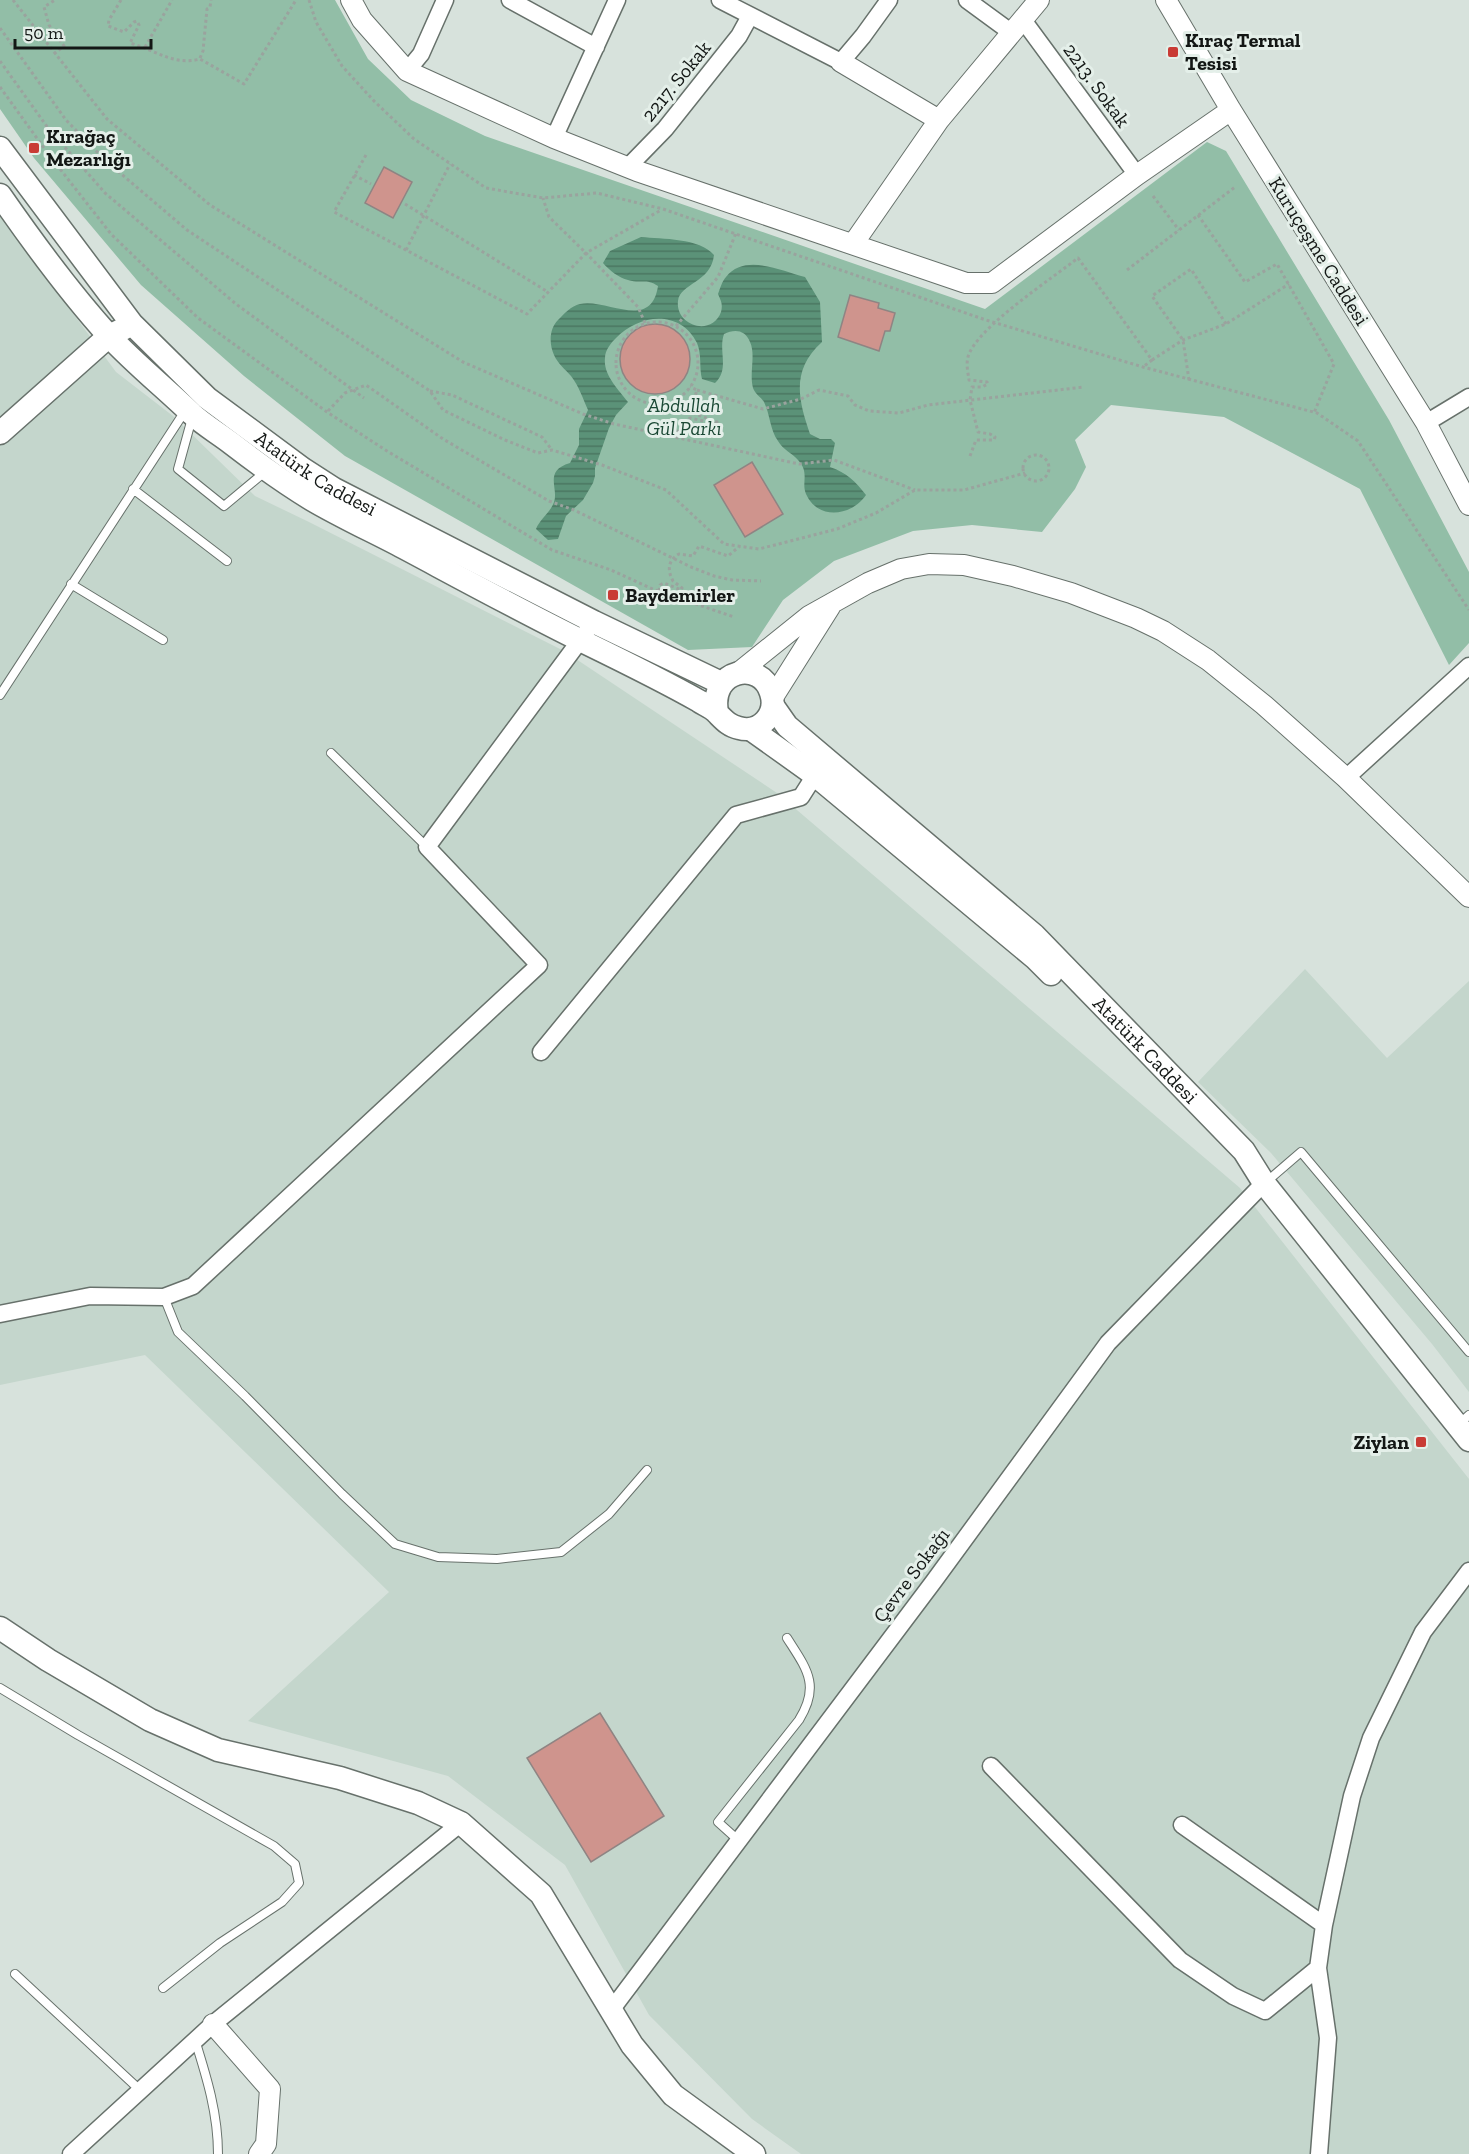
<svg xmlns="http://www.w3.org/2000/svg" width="1469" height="2154" viewBox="0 0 1469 2154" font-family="'Zilla Slab',serif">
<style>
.built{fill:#c4d6cc}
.park{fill:#92bea7}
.water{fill:url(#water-rules)}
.building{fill:#cf948d;stroke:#8f8483;stroke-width:1.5}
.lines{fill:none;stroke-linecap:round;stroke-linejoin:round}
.service-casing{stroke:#67716b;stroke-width:10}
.minor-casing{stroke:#67716b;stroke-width:19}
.tertiary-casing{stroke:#67716b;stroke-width:22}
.secondary-casing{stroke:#67716b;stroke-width:25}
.path{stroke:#9aa39e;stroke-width:3;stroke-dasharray:3 3;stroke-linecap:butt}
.service{stroke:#fff;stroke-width:8}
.minor{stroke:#fff;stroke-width:16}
.tertiary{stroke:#fff;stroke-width:20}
.secondary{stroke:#fff;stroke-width:22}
.poi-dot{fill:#c93b35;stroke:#e4efe9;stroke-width:2}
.labels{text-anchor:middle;stroke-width:6;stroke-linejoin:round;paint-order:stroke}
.poi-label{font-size:20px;font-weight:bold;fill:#131715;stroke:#e4efe9;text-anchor:start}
.street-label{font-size:20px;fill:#131715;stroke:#e4efe9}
.park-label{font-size:20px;font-style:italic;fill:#1a4834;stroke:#e4efe9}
</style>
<defs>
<pattern id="water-rules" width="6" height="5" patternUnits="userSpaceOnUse" patternTransform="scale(1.5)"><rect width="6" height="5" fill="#5b9278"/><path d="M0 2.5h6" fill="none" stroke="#4a7661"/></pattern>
</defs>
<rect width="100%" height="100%" fill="#d7e2dc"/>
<!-- built -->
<path class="built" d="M0 214 116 372 173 416 255 496 309 522 564 651 777 793 1240 1188 1469 1479V2154H801L752 2119 649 2015 565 1865 448 1776 248 1721 389 1592 145 1355 0 1385Z
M1305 969 1387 1058 1469 981V1392L1432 1344 1271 1153 1198 1082Z"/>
<!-- park -->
<path class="park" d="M0 0H335L368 59 411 100 485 136 985 309 1207 142 1226 151 1389 420 1469 572V643L1449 665 1360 489 1224 417 1111 405 1075 440 1086 467 1075 489 1042 532 972 525 913 531 834 561 783 600 752 647 688 650 345 456 244 376 141 285 34 158 0 109Z"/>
<!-- water -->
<path class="water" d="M641 237C662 239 700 238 714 255 711 283 680 283 678 301 675 326 712 337 721 312 723 304 721 301 718 294 720 289 722 281 726 277 745 253 781 271 805 277L820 302 822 342C791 370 798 399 810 434L820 439H831L835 443 830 467C847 473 855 481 866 495 852 516 818 521 806 494 801 482 810 473 798 460 792 453 783 450 778 441 770 430 770 414 764 402 761 397 755 394 753 388 749 373 756 355 750 342 745 329 734 329 724 334 718 351 730 369 715 383L702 379C699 368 702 355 697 343 680 309 639 314 616 338 611 343 605 350 605 358 603 375 619 390 628 402L616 415 609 428 595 468V476L593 483 583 500 566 516 558 539 548 540 536 529C540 519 550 513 554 502 559 488 543 471 570 463L579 445V429L588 410C583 399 579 386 571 376 565 369 558 364 554 355 549 344 549 329 558 320 564 314 571 306 580 304 607 298 651 332 658 286 646 278 640 284 628 280 619 278 609 270 603 263L610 251Z"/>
<!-- building -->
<path class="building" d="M384 167 412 182 393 218 365 203Z
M850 295 879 303 878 308 895 313 890 331H885L879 351 838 337Z
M620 359a35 35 0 1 1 70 0a35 35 0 1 1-70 0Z
M752 462 783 514 745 537 714 485Z
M600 1713 664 1816 591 1862 527 1758Z"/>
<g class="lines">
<defs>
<path id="service" d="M192 418 178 469 224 506 266 471
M133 489 227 561
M71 584 163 640
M0 695 185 411
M331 753 427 847
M1265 1183 1301 1152 1469 1352
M164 1297 178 1332 245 1396 342 1494 395 1544 438 1557 497 1559 561 1552 609 1514 647 1470
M1458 1425 1469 1415
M0 1688 78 1735 274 1846 295 1864 299 1883 282 1902 220 1943 163 1988
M738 1840 718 1822 799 1720C821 1685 806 1668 787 1638
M15 1974 141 2091
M195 2040C207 2078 218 2114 218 2154"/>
<path id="minor" d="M510 0 596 47
M720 0 841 62 863 36 889 0
M967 0 1012 33
M1023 20 1137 175
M407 71 421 54 445 0
M554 138 617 0
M628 167 665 129 739 36 750 16
M1426 423 1469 397
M1346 778 1469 666
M541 1052 736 815 801 797 815 775
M0 1314 90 1296 164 1297 193 1286 539 965 427 847 587 631
M991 1766 1180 1960 1233 1996 1265 2011 1318 1968
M1182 1825 1324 1925
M612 2009 934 1581 1108 1343 1264 1183
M71 2154 213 2024 461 1823
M1319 2154 1328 2038 1318 1968 1324 1925 1352 1796 1371 1738 1423 1632 1469 1571"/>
<path id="tertiary" d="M351 0 362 20 407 71 554 138 637 171 966 283H992L1137 175 1231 110
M1166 0 1231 110 1426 423 1469 505
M841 62 939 120
M853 244 939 120 1039 0
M738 673 809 616 868 583 901 569 929 564 964 565 1013 576 1071 593 1136 618 1163 631 1208 660 1264 705 1346 778 1469 897
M772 699 830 607
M213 2024 270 2089 266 2144 259 2154"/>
<g id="secondary">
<path id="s1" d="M0 148 132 324 207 398 303 469 334 489 594 622 721 683"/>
<path d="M0 195C34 244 69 292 109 336 135 364 165 388 192 414 204 425 218 433 231 443 257 463 283 482 311 499 338 515 368 529 397 544 459 577 521 611 584 642 623 661 662 680 699 701 705 705 713 708 717 713 724 720 729 726 739 728 760 734 778 714 771 693 761 659 709 669 717 712"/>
<path d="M0 433 109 336 123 329"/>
<path id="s2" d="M773 706 787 726 1034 935 1244 1151 1264 1183 1469 1440"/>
<path d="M752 730 815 775 1035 958 1051 974"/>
<path d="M0 1628 48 1660 150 1720 218 1750 340 1778 418 1803 461 1823 541 1894 632 2045 673 2095 754 2154"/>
</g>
</defs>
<!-- service casing -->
<use href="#service" class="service-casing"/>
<!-- minor casing -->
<use href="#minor" class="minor-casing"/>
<!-- tertiary casing -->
<use href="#tertiary" class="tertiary-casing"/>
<!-- secondary casing -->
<use href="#secondary" class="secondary-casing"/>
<!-- path -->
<path class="path" d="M13 0 107 119 210 205 463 362 583 414 614 424 799 464 834 460 915 490
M121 0 109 20 108 26 124 32 134 22 137 21 139 25 130 43C155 50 174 66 200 59L244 84 296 0
M309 0 316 22 342 66 374 101 414 139 486 188 543 198 597 193 663 209 986 320 1143 367 1317 413 1358 441 1469 610
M0 28 66 120 106 161 187 230 430 391 443 410 505 440 538 453 552 450 602 465 666 490 724 544 759 549 837 529 876 513 915 490H964L1025 473
M145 47 172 0
M54 54 64 46 49 25 44 7 55 0
M200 58 203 51 207 9 210 7 211 0
M0 61 48 128 105 193 236 304 364 398
M0 87 49 155 111 234 198 318 327 412 387 451 552 550 611 570 655 590 734 617
M366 155 334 212 527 314 586 253 549 217 543 198
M354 175 371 184
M1153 196 1179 230
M405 204 548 292
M1198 215 1245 282 1277 264 1334 364 1314 413
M406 250 450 164
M1127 270 1235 187
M616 363a41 41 0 1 1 82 0a41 41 0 1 1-82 0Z
M645 323 638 307 586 253 661 210
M676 326 718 277 736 233
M1152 360 1183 340 1226 324 1289 284
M1189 380 1183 340 1152 296 1191 269 1226 324
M697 390 763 409 801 399 819 390 848 396 855 405 869 411 899 413 928 405 1084 387
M430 391 452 395 542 437 552 450
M328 411 345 393 366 385 443 439 549 501 574 510 691 567 714 576 732 580 761 581
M673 437 690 418 717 424V422L690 412 697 390 690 387
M1023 468a13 13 0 1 1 26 0a13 13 0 1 1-26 0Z
M970 456 976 440H994L995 437 990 434 978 432 970 400 972 387H982L988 384 987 382 969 380C968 373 966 364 968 357 975 329 1054 277 1078 258L1152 360 1143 367
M659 591 660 585 664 583 681 590 682 588 673 581C667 570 668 560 679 554L693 556 699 546 728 556 740 546"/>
<!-- service -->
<use href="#service" class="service"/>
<!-- minor -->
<use href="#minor" class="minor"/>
<!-- tertiary -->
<use href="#tertiary" class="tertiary"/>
<!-- secondary -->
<use href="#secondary" class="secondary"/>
</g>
<!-- markers -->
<g class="poi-dot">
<rect x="1167" y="46" width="12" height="12" rx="3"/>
<rect x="28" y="142" width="12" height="12" rx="3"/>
<rect x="607" y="589" width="12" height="12" rx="3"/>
<rect x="1415" y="1436" width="12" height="12" rx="3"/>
</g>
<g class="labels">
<!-- poi labels -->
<g class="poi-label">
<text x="1185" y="47">Kıraç Termal<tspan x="1185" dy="23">Tesisi</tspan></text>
<text x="46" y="143">Kırağaç<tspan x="46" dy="23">Mezarlığı</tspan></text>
<text x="625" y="602">Baydemirler</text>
<text x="1409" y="1449" text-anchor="end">Ziylan</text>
</g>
<!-- street labels -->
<g class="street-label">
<text transform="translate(676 81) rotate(-51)" y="7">2217. Sokak</text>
<text transform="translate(1097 85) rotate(54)" y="7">2213. Sokak</text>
<text transform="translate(1319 251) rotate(58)" y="7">Kuruçeşme Caddesi</text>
<text dy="7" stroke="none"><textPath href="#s1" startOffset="458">Atatürk Caddesi</textPath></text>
<text dy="7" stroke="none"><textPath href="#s2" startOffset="508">Atatürk Caddesi</textPath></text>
<text transform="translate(911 1575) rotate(-53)" y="7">Çevre Sokağı</text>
</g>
<!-- park labels -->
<g class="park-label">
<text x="684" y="412">Abdullah<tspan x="684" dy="23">Gül Parkı</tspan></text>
</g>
</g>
<!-- scale -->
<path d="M15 39v9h136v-9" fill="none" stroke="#131715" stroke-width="3"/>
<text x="24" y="39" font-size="18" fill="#131715" stroke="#e4efe9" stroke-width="4.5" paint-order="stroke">50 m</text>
</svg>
